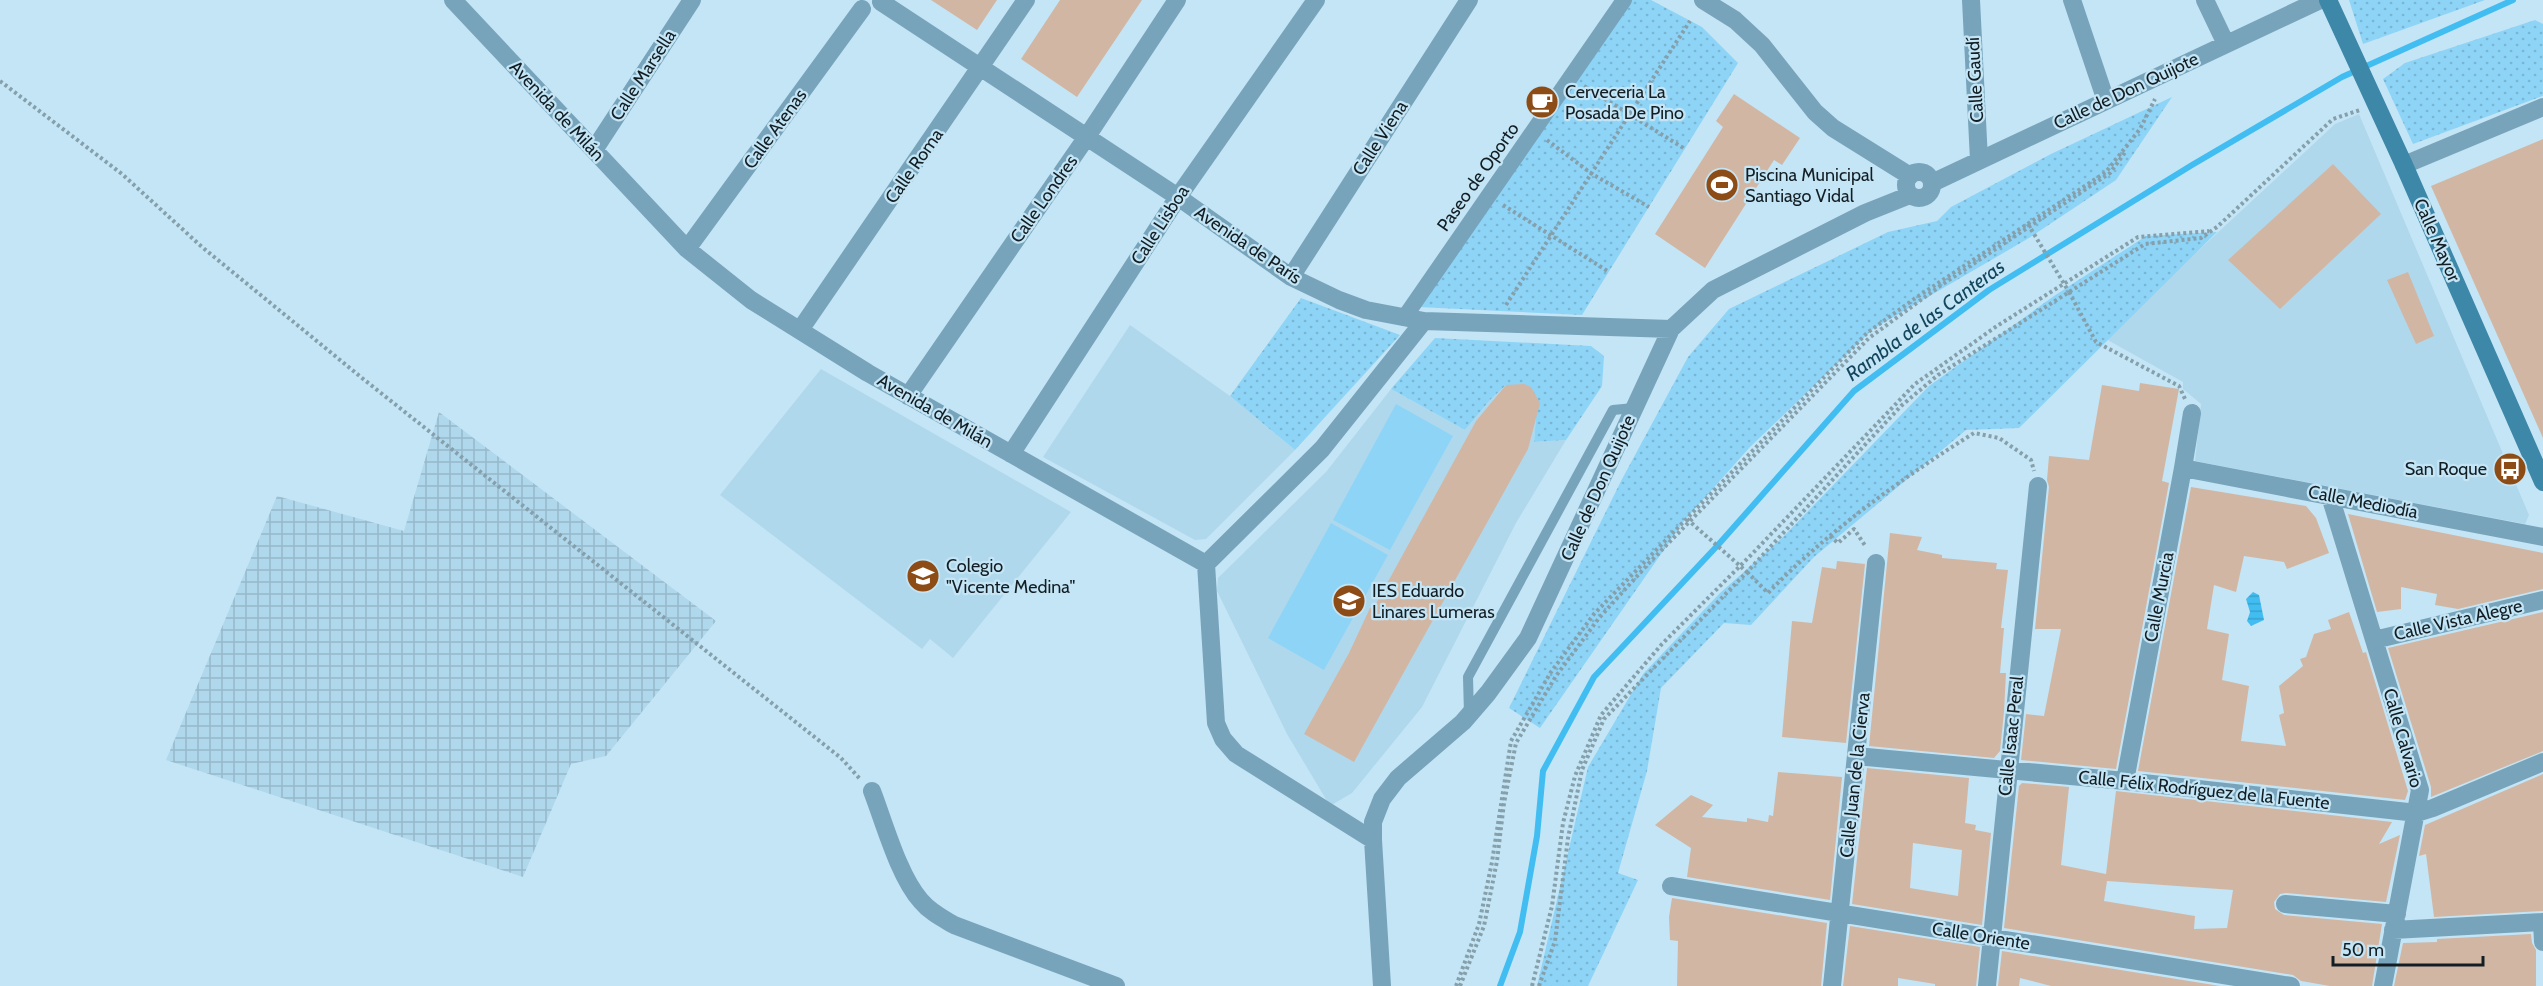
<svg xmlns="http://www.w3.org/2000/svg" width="2543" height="986" viewBox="0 0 2543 986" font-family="Cabin,sans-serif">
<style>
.built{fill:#b0d8ec}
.industrial{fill:url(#industrial-grid)}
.grass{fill:#8ed4f7}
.park{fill:url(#park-dots)}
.water{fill:url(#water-rules)}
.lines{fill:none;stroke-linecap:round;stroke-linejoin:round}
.stream{stroke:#41bdf1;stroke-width:6}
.building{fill:#d2b6a4;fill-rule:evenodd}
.path{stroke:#859fab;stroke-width:4;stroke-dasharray:3 3;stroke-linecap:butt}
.service{stroke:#77a4bb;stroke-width:10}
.pedestrian{stroke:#77a4bb;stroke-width:16}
.minor{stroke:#77a4bb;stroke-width:18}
.secondary{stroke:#3d87a8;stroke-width:18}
.path-bridge{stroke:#859fab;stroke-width:4;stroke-dasharray:3 3;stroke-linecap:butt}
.labels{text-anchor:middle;stroke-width:4.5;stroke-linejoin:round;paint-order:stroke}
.street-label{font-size:18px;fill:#121e24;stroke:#c4e5f5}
.poi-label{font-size:18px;fill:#121e24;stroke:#c4e5f5;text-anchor:start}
.water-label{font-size:20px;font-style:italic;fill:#13465c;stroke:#c4e5f5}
</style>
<defs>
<pattern id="industrial-grid" width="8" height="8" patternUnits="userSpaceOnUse" patternTransform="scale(1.5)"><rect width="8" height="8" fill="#b0d8ec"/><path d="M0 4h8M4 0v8" fill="none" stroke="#96b9ca"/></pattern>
<pattern id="park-dots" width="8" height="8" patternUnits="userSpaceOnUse" patternTransform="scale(1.5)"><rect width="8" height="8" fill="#8ed4f7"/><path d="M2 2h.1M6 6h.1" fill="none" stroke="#79b6d4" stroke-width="1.8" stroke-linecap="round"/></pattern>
<pattern id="water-rules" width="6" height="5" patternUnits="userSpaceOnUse" patternTransform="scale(1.5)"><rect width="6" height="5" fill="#41bdf1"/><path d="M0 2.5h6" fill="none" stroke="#38a2ce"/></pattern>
</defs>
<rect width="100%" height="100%" fill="#c4e5f5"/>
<!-- built -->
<path class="built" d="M2359 114 2529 515 2525 524 2195 461 2201 404 2183 389V382L2104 338 2335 124Z
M1130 325 1230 396 1295 450 1206 539 1195 540 1043 457Z
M821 369 1071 512 953 658 930 639 922 649 720 495Z
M1506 385H1526L1537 404 1534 442 1566 440 1516 523 1422 707 1352 793 1330 806 1287 734 1217 591 1218 578 1326 472 1391 389 1465 430 1490 400Z"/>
<!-- industrial -->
<path class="industrial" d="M439 412 716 621 606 756 571 764 523 877 166 760 277 496 404 531Z"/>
<!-- grass -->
<path class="grass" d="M1396 404 1453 436 1390 550 1333 520Z
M1331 523 1388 555 1324 670 1268 638Z"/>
<!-- park -->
<path class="park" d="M1630 0H1651L1702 27 1738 63 1582 315 1419 307Z
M2349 0H2485L2363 44Z
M2535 20 2543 24V96L2413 144 2383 79 2405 63Z
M2172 97 2116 180 2029 238 1873 329 1750 447 1684 521 1540 728 1509 708 1621 481 1688 357 1729 309 1888 232 1937 221 1951 207 2051 154Z
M2217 232 2019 428 1966 430 1814 557 1751 625 1724 623 1661 688 1647 771 1618 873 1638 880 1588 986H1537L1588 767 1643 674 1720 593 1782 538 1929 386 2054 296 2146 236Z
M1301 298 1400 335 1295 450 1230 396Z
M1435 338 1591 346 1604 356 1602 386 1566 440 1534 442 1537 404 1526 385H1506L1490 400 1465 430 1391 389Z"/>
<!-- water -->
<path class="water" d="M2253 592 2259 595 2264 620 2251 626 2247 621 2250 612 2246 599Z"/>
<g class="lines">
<!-- stream -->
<path class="stream" d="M1500 986 1520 932 1537 836 1543 771 1594 677 1718 545 1854 391 1989 290 2192 165 2342 77 2513 0"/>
</g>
<!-- building -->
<path class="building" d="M931 0H997L977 30Z
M1060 0H1142L1077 97 1021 59Z
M1734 94 1800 138 1782 165 1774 160 1705 268 1655 234 1723 127 1716 121Z
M2543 139V438L2431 186Z
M2333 164 2381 214 2280 309 2228 260Z
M2408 272 2434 336 2416 344 2387 280Z
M2140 383 2179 389 2162 481 2169 483 2116 769 2021 760 2026 714 2044 716 2061 629H2035L2049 487 2047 480 2049 456 2089 460 2102 385 2139 391Z
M1524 384 1531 387 1540 403 1528 449 1354 762 1304 734 1349 653 1370 608 1373 609 1476 421 1506 385Z
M2191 487 2306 506 2316 518 2329 553 2287 569 2284 562 2244 556 2236 592 2214 585 2207 629 2229 634 2222 680 2249 686 2241 741 2286 746 2279 715 2284 713 2279 686 2303 666 2300 659 2306 657 2314 634 2331 629 2328 620 2349 612 2363 653 2366 652 2408 791 2405 800 2138 771Z
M2348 514 2543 553V589L2458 609 2435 605 2437 594 2401 587V609L2377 612Z
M1890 533 1922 537 1917 550 1942 555V558L1997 563 1996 569 2008 570 2001 628H2004L2000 673H2006L2004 712 2000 751 1994 758 1869 746Z
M1837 561 1865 564 1846 743 1782 737 1792 621 1812 623 1822 567 1836 569Z
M2543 612V751L2431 797V787L2388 648Z
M1867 768 1969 778 1965 823 1976 825 1975 830 1991 833 1982 925 1852 904ZM1913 843 1962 850 1958 896 1910 888Z
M1778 772 1842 777 1830 900 1687 877 1691 848 1655 825 1691 795 1713 805 1702 817 1747 822V818L1768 822 1769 815 1773 816Z
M2543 774V911L2434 917 2426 854 2419 856 2425 825Z
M2022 783 2069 787 2061 865 2106 874 2116 791 2392 822 2379 844 2400 835 2386 902 2286 893 2280 894 2274 902 2275 909 2284 915 2382 924 2372 986H2330L2301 981 2293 975 2004 928 2019 786ZM2107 881 2233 890 2227 928 2194 929 2195 916 2104 901Z
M1672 898 1827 923 1821 986H1677L1678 941 1670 940 1669 917Z
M1850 926 1980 947 1976 986H1935V984L1898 978V986H1843Z
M2531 934 2532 943 2536 950V986H2394L2403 943 2437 942V939Z
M2002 951 2220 986H2051L2020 978 2019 986H1998Z"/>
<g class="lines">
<!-- path -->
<path class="path" d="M0 81 122 174 202 247 362 378 841 758 861 780
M1584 86 1685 149
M1547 140 1592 174 1649 207
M1503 205 1609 272
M2069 292 2096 342 2179 386 2185 399
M1506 305 1690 21
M1830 536 1838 543 1854 529 1866 547
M1747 572 1768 593C1827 532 1902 478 1974 433L1999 438 2031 460 2034 471
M1456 986 1479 924 1492 862 1511 741 1551 672 1594 614 1867 333 1914 299 2106 172 2140 129 2155 99
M1460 986 1484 926 1497 861 1504 803 1516 743 1556 676 1599 618 1649 563 1869 338 1940 286 2110 173 2126 151
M1532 986 1552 906 1563 823 1575 776 1601 715 1662 644 1752 554 1915 384 1997 326 2138 237 2209 231
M1539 986 1555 941 1568 838 1582 770 1604 719 1747 572 1901 406 1938 375 2145 244 2201 238 2217 227 2333 119 2360 110"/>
<!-- service -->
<path class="service" d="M1469 714 1468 677 1613 410 1634 408"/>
<!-- pedestrian -->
<path class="pedestrian" d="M1404 318 1624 0"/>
<!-- minor -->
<path class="minor" d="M453 0 687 249 751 300 868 373 1206 564
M1703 0 1735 20 1762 45 1815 112 1833 128 1910 176
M1971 0 1979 160
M2072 0 2106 101
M2205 0 2226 44
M881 2 1178 197 1291 277 1339 300 1366 310 1424 321 1671 329
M594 150 692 0
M2404 165 2543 107
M1906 185a13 13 0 1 1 26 0a13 13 0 1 1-26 0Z
M1932 183 2320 0
M687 249 862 9
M1291 277 1469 0
M800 330 1026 0
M908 396 1086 138 1177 0
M1011 454 1178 197 1316 0
M2183 468 2543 537
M2330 496 2420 790 2383 986
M1206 564 1216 723 1223 739 1236 754 1373 840
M1206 564 1322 449 1424 321
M2374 640 2543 600
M1856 756 2125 781 2417 813 2433 808 2543 762
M2125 781 2183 468 2192 413
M872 791C884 822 899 877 921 901 930 912 942 918 954 925L1116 986
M1671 886 2291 986
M2285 904 2397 914
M2542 922 2543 942
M2393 930 2543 922
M1382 986 1373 840V822L1382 799 1398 778 1463 722 1488 693 1528 638 1671 329 1713 290 1865 213 1910 195
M1832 986 1876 563
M1987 986 2038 486"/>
<!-- secondary -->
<path class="secondary" d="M2328 0 2404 165 2543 482"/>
<!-- path-bridge -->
<path class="path-bridge" d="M2028 224 2069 292
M1687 519 1747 572"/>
</g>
<!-- icons -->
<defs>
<symbol id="cafe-disc" viewBox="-11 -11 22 22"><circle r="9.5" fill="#8d4c16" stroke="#c4e5f5"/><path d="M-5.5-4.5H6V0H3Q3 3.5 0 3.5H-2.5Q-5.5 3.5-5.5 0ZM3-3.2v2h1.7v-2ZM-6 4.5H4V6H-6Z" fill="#fff"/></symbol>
<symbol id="stadium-disc" viewBox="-11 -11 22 22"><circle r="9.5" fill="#8d4c16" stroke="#c4e5f5"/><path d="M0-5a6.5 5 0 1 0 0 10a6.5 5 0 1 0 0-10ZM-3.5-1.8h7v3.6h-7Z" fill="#fff"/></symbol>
<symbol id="bus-disc" viewBox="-11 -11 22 22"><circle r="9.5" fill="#8d4c16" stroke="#c4e5f5"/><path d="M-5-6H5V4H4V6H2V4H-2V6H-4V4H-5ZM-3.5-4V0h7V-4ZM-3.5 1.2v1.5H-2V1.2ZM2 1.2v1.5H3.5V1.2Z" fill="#fff"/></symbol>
<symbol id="school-disc" viewBox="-11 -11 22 22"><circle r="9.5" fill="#8d4c16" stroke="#c4e5f5"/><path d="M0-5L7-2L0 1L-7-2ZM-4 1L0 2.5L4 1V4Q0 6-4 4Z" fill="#fff"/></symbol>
</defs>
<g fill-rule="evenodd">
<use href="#cafe-disc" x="1523" y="83" width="38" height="38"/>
<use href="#stadium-disc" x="1703" y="166" width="38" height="38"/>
<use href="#bus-disc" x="2491" y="450" width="38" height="38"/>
<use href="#school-disc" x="904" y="557" width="38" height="38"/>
<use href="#school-disc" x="1330" y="582" width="38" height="38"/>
</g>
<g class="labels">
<!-- street labels -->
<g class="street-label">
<text transform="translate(643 75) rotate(-57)" y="6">Calle Marsella</text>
<text transform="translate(1975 80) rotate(-93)" y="6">Calle Gaudí</text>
<text transform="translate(2126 91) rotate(-25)" y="6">Calle de Don Quijote</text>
<text transform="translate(557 111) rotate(47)" y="6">Avenida de Milán</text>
<text transform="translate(775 129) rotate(-54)" y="6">Calle Atenas</text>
<text transform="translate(1380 138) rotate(-57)" y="6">Calle Viena</text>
<text transform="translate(914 166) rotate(-55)" y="6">Calle Roma</text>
<text transform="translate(1478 177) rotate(-55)" y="6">Paseo de Oporto</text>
<text transform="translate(1044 199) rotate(-55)" y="6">Calle Londres</text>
<text transform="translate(1160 225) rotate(-57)" y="6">Calle Lisboa</text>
<text transform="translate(2437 240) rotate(66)" y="6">Calle Mayor</text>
<text transform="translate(1248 245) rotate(34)" y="6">Avenida de París</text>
<text transform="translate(935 411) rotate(30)" y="6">Avenida de Milán</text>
<text transform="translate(1598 488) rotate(-66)" y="6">Calle de Don Quijote</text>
<text transform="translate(2363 502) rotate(11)" y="6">Calle Mediodía</text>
<text transform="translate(2159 597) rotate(-79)" y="6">Calle Murcia</text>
<text transform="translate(2458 620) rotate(-13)" y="6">Calle Vista Alegre</text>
<text transform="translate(2011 736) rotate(-84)" y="6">Calle Isaac Peral</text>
<text transform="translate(2403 738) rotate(74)" y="6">Calle Calvario</text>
<text transform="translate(1855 775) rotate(-84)" y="6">Calle Juan de la Cierva</text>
<text transform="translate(2204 790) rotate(6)" y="6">Calle Félix Rodríguez de la Fuente</text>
<text transform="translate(1981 936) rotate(9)" y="6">Calle Oriente</text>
</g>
<!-- poi labels -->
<g class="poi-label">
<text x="1565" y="98">Cerveceria La<tspan x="1565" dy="21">Posada De Pino</tspan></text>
<text x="1745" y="181">Piscina Municipal<tspan x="1745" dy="21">Santiago Vidal</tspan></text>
<text x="2487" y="475" text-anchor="end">San Roque</text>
<text x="946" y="572">Colegio<tspan x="946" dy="21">"Vicente Medina"</tspan></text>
<text x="1372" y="597">IES Eduardo<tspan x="1372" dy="21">Linares Lumeras</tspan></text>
</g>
<!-- water labels -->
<g class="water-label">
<text transform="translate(1925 320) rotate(-36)" y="7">Rambla de las Canteras</text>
</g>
</g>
<!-- scale -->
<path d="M2333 956v9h150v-9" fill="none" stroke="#121e24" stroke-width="3"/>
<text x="2342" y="956" font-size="18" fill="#121e24" stroke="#c4e5f5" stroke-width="4.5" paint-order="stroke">50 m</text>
</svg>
